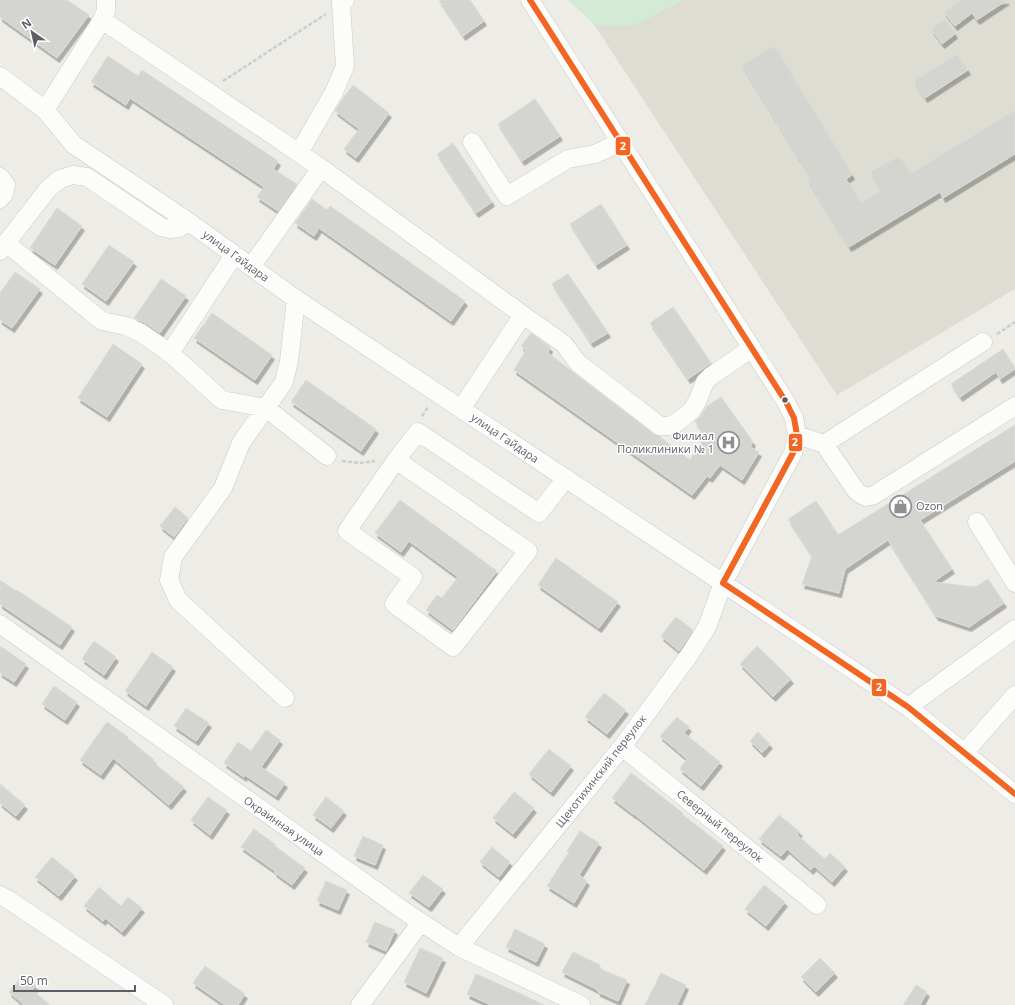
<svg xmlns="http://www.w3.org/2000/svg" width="1015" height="1005" viewBox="0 0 1015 1005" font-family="'Open Sans',sans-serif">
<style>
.education{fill:#ddddd4}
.green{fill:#d3ead4}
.building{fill:#d4d4d0;stroke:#dcdbd6;filter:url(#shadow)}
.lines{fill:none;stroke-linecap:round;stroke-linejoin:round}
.minor-casing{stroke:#cacbca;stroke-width:19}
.path{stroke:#cacfcd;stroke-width:2.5;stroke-dasharray:4 2;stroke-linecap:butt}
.minor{stroke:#fcfcfb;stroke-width:18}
.bus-1-casing{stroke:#fff;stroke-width:9}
.bus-1{stroke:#f26522;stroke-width:6}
.bus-dot{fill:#5b5e66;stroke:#fff;stroke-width:1.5}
.labels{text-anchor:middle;stroke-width:3;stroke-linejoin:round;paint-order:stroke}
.street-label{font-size:11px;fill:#5b5e66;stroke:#fff}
.poi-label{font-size:11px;fill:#5b5e66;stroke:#fff;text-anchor:end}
.line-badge{stroke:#fff;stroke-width:1.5}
.badge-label{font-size:11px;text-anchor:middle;font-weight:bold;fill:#fff}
</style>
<defs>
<filter id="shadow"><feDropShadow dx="2.5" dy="4.5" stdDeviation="0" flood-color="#0004"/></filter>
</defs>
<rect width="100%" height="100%" fill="#edece6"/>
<!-- education -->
<path class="education" d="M623 0H1015V289L837 395 593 23Z"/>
<!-- green -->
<path class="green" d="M568 0H684L636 25 608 26 593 23Z"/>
<!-- building -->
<path class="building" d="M0 0H67L89 15 57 58 0 17Z
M439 0H470L484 21 463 36Z
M961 0H1007L977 20 972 13 955 26 944 12Z
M945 19 955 34 942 44 931 29Z
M774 46 852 175 846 179 861 203 882 190 871 172 899 156 910 174 1015 110V154L943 198 940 192 849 247 807 178 810 176 742 65Z
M957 54 968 70 925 98 914 81Z
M108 56 138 76 142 70 278 161 273 169 297 184 278 211 257 197 264 187 130 98 126 105 91 82Z
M353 85 389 113 356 158 344 149 359 129 335 111 341 101Z
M535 99 560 136 522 161 498 124Z
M453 143 492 202 476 213 437 154Z
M312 199 327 210 330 206 465 301 451 321 319 228 314 236 295 223Z
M601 204 627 245 596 265 570 224Z
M57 208 82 226 55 265 30 248Z
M109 245 134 262 106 301 82 284Z
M15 272 40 289 12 328 0 320V293Z
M568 274 608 333 591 343 552 284Z
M161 279 186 296 160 333 147 324 134 318Z
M673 307 711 363 688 379 650 323Z
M212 313 272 355 255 380 194 338Z
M531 333 550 347 548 353 654 434 659 436 690 460 705 436 695 421 700 417 707 406 721 397 753 442 750 447 759 452 742 480 720 465 710 478 707 476 692 495 514 370 526 350 521 346Z
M113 344 142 364 107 417 78 398Z
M1003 349 1015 369 1000 379 996 372 960 397 951 384Z
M306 380 376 429 361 451 291 402Z
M1015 425V461L920 520 952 569 933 582 975 587 988 579 1004 603 969 627 936 616 888 540 845 569 839 593 802 584 812 556 788 519 816 501 838 535Z
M400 500 497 571 453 630 426 610 437 595 442 598 458 577 409 541 401 552 375 533Z
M175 507 188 518 174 537 160 526Z
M556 558 618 602 599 628 538 585Z
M0 580 16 591 17 590 72 627 60 645 0 604Z
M676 617 693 630 679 651 661 636Z
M94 641 116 657 104 675 82 659Z
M0 646 26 664 14 682 0 673Z
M757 646 791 679 773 697 740 664Z
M152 652 173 667 146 706 125 691Z
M54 686 77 702 65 720 42 704Z
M604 693 626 710 607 734 585 717Z
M186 708 209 723 196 741 174 726Z
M677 717 689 727 684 733 720 762 701 786 680 769 687 759 660 736Z
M107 722 128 737 127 738 154 760 152 762 184 787 169 805 113 758 101 775 80 760Z
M266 730 280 740 261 767 285 783 276 796 245 775 244 777 224 763 238 742 251 751Z
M758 732 770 744 762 753 750 741Z
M549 749 571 766 551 792 529 774Z
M631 773 683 813 682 814 723 846 704 870 634 814H633L612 798Z
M0 784 25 805 16 816 0 803Z
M514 792 534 808 513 834 493 818Z
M208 797 227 810 210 835 191 820Z
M326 797 344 811 331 828 313 815Z
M779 815 800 832 797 835 825 859 830 853 845 867 832 882 814 866 811 870 787 849 781 856 759 839Z
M254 829 276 845 275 846 305 868 292 885 274 872 275 871 241 847Z
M580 831 599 843 579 875 587 881 574 903 547 886 569 852 567 851Z
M363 836 383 845 375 865 354 856Z
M492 847 510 862 499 877 480 862Z
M52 857 75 876 59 896 35 877Z
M423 875 443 889 429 907 409 893Z
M326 881 347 890 338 910 317 901Z
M764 885 785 902 766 926 745 909Z
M99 887 121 906 128 897 142 908 122 932 105 918 103 921 84 906Z
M375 922 395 930 386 951 366 942Z
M515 929 545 944 536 962 506 947Z
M420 948 443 958 426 993 404 982Z
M573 952 600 965 598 968 627 980 618 1001 598 992V990L562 972Z
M820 958 835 973 816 992 801 977Z
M205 966 245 994 238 1005H225L193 983Z
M661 973 686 985 677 1005H645Z
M476 974 517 992 544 1005H491L467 994Z
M23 975 36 986 32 990 50 1005H24L9 992Z
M916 985 927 992 920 1005H903Z"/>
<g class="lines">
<defs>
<path id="minor" d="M102 20 321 168 251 267
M0 76 45 110 74 145 186 220 296 299 723 583 908 707 1015 794
M45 110 102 20 106 11V0
M472 142 507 196 568 159 595 154 621 142
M299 153 334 92 345 66 341 3 345 0
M321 168 523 315 461 409
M0 177 6 185 4 194 0 199
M6 243 102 321 126 326 141 333 170 353 222 400 266 408 327 456
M0 251 48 189 60 179 73 175 87 177 161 227 170 229 179 228 186 220
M523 315 564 344 578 363 660 426H668L675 424 691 411 697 402 705 382 711 376 752 348
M170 353 234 255
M797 435 824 444 857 492 866 497 874 495 1015 406
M824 444 983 342
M396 460 528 551 453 647 394 604 413 577 347 531 396 460 418 432 539 513 566 478
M977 522 1015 583
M0 624 410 915 459 947 581 1005
M285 698 178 600 169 580 173 557 223 488 241 443 284 382 289 361 296 299
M908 707 1015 629
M622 747 817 905
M964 753 1015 695
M0 895 9 900 164 1005
M459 947 622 747 690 654 707 627 723 583 793 453 797 435 794 418 786 402 530 0
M360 1005 421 922"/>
</defs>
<!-- minor casing -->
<use href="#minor" class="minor-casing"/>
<!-- path -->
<path class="path" d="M223 81 326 14
M997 334 1015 322
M422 416 428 407
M342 461 361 463 375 461"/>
<!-- minor -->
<use href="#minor" class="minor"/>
<defs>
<path id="bus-1" d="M530 0 786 402 794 418 797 435 793 453 723 583 908 707 1015 794"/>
</defs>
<!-- bus-1 casing -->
<use href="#bus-1" class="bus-1-casing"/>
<!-- bus-1 -->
<use href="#bus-1" class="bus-1"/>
</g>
<!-- icons -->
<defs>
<symbol id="hospital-ring" viewBox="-11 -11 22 22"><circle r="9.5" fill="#fff" stroke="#8e9093" stroke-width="1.5"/><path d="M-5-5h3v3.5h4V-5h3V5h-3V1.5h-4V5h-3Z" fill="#8e9093"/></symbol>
<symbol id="shop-ring" viewBox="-11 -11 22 22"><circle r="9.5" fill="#fff" stroke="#8e9093" stroke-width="1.5"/><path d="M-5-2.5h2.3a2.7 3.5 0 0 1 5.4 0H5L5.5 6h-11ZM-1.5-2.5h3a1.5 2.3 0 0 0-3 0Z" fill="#8e9093"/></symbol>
</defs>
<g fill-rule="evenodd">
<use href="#hospital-ring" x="716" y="430" width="25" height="25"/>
<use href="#shop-ring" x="888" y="494" width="25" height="25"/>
</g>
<!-- markers -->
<circle class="bus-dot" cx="785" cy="400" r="3.5"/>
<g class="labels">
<!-- street labels -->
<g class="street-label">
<text transform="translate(236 256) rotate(36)" y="4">улица Гайдара</text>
<text transform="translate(505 438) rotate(34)" y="4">улица Гайдара</text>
<text transform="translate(601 771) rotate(-52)" y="4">Щекотихинский переулок</text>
<text transform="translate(284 826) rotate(35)" y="4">Окраинная улица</text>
<text transform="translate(720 826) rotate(39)" y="4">Северный переулок</text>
</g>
<!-- poi labels -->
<g class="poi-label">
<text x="714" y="440">Филиал<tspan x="714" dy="13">Поликлиники № 1</tspan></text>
<text x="916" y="510" text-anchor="start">Ozon</text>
</g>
</g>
<g class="line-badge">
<rect x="615" y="136" width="16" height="20" rx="4" fill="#f26522"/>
<rect x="788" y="433" width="15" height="19" rx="4" fill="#f26522"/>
<rect x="871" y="678" width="16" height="19" rx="4" fill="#f26522"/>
</g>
<g class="badge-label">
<text x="623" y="150">2</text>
<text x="795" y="446">2</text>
<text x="879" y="691">2</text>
</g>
<!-- north arrow -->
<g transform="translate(32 32) rotate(326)" stroke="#ffffff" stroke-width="3" paint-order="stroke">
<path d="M0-3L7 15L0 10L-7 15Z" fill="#5b5e66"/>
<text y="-6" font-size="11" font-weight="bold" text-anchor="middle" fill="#5b5e66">N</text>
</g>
<!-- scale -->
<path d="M14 985v6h121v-6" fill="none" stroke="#5b5e66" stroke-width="2"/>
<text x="20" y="985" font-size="12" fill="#5b5e66" stroke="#ffffff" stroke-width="3" paint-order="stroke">50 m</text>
</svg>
